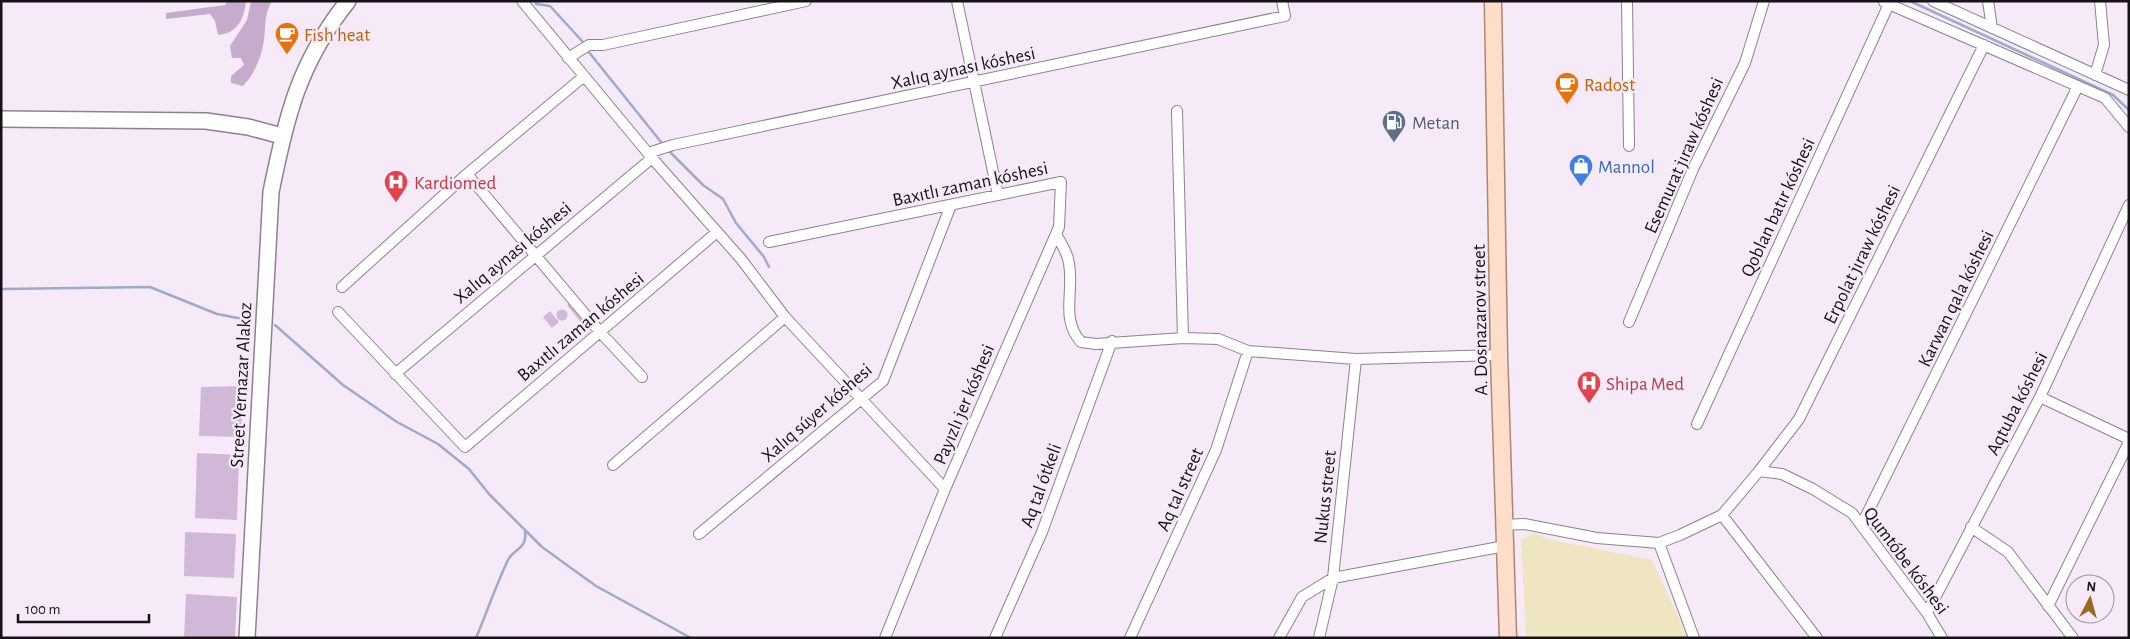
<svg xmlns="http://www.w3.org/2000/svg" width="2130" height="639" viewBox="0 0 2130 639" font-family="'Alegreya Sans',sans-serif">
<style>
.green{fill:#d1b8d8}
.forest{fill:#c6abcd}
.sand{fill:#efe5c0}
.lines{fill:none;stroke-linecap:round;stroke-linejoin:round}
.stream{stroke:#99accf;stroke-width:2.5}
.street-casing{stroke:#8c828f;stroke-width:12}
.secondary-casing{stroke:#8c828f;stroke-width:18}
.primary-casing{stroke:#ad8774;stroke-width:19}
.street{stroke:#fff;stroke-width:10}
.secondary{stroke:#fff;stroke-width:15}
.primary{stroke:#feddca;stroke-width:16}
.labels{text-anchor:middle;stroke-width:4.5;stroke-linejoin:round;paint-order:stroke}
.food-label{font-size:19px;fill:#c56008;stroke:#f6eaf9;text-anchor:start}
.street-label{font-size:19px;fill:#161217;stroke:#f6eaf9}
.service-label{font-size:19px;fill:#4e5e75;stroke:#f6eaf9;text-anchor:start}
.shop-label{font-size:19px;fill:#366cbe;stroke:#f6eaf9;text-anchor:start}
.health-label{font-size:19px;fill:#be3a42;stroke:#f6eaf9;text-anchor:start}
</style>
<rect width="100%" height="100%" fill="#f6eaf9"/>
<!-- green -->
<path class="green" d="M570 302 591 326 587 330 567 305Z
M556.5 315a5.5 5.5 0 1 1 11 0a5.5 5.5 0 1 1-11 0Z
M550 311 559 322 552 328 543 317Z
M244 386 241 437 199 436 201 387Z
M197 453 239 455 237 520 195 518Z
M185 532 236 534 234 578 184 576Z
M186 594 237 597 235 638H184Z"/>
<!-- forest -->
<path class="forest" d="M227 1H246C244 19 238 33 218 35L215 21 210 14 166 19V13L225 5Z
M251 1H272C264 14 266 25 264 40 262 56 254 75 243 86L231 83V76L244 65 241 58H232L230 46 247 20Z"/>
<!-- sand -->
<path class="sand" d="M1534 533 1552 540 1652 560 1688 638H1526L1521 540Z"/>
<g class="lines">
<!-- stream -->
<path class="stream" d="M536 1V4L550 6 583 42
M1910 1 2113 95 2129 110
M588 51 661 142
M668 150 703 185 723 199 736 223 764 257 769 267
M1 289 150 287 217 314 248 320
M275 325 343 385 397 422 438 444 469 469 489 494 542 547 596 586 691 638
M476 638C487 612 496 585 508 560 514 548 527 550 525 532"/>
<defs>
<path id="street" d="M522 1 652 158 741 259 785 317 945 489
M957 1 998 195
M1627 1 1629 146
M1933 1 2129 90
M1988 1 1992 28
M1884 2 2105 98 2129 127
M568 58 589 45H603L806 1
M2095 75 2104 45 2100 1
M1177 111 1183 338
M648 153 673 145 1285 16 1282 1
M467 174 600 332 642 377
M1056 234C1060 242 1066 250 1068 259 1076 288 1059 318 1081 342L1096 344 1183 338 1218 339 1248 351 1356 359 1499 355
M769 242 1061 182 1059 227 945 489 885 638
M342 287 467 174 583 77
M338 312 465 447 717 232
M1629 322 1693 169 1745 63 1764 1
M395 374 652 158
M2040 397 2129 439
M1697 424 1889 4
M613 465 785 317
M1759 471 1782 474 1813 489 1852 513 1927 613 1942 638
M1722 515 1817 638
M1862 524 2078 86
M1504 525 1524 524 1597 538 1659 543 1680 535 1722 515 1759 471 1799 419 1984 45
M1971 527 2008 552 2073 638
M699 534 883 381 951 205
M1659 543 1694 638
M2048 606 2129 442
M1927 613 2040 397 2129 205
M995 638 1042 532 1112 341
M1130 638 1216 450 1248 351
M1279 638 1302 597 1333 578 1505 546
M1319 638 1333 578 1356 359"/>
<path id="secondary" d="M1 119 206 121 248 127 282 136
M247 638 271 192C286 117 299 62 348 1"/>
<path id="primary" d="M1493 1 1499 355 1508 638"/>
</defs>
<!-- street casing -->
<use href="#street" class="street-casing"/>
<!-- secondary casing -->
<use href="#secondary" class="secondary-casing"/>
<!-- primary casing -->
<use href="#primary" class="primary-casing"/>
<!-- street -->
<use href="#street" class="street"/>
<!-- secondary -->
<use href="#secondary" class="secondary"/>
<!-- primary -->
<use href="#primary" class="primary"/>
</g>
<!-- icons -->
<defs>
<symbol id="cafe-pin" viewBox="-11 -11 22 30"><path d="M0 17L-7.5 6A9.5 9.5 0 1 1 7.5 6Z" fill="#e8710a" stroke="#f6eaf9"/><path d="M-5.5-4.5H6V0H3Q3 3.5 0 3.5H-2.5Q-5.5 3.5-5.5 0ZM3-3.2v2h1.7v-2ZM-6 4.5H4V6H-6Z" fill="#fff"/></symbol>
<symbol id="fuel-pin" viewBox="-11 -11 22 30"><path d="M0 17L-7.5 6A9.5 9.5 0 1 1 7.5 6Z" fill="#5c6f8a" stroke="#f6eaf9"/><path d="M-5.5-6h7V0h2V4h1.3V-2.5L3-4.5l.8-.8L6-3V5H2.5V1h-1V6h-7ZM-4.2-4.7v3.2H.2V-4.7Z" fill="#fff"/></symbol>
<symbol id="shop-pin" viewBox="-11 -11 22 30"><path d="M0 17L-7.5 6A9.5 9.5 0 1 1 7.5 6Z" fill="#3f7fe0" stroke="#f6eaf9"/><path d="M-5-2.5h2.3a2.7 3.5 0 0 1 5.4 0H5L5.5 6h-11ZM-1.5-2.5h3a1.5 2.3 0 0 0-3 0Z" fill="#fff"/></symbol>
<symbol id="hospital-pin" viewBox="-11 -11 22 30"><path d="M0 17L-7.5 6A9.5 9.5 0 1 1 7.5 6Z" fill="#e0444e" stroke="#f6eaf9"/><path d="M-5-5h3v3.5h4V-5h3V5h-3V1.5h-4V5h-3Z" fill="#fff"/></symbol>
</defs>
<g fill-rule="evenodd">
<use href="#cafe-pin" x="273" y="20" width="28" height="38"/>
<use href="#cafe-pin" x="1553" y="70" width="28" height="38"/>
<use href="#fuel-pin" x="1380" y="108" width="28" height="38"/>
<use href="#shop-pin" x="1567" y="152" width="28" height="38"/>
<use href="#hospital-pin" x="382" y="168" width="28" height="38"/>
<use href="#hospital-pin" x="1575" y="369" width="28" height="38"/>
</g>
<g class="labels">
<!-- food labels -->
<g class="food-label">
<text x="304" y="41">Fish heat</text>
<text x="1584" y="91">Radost</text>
</g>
<!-- street labels -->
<g class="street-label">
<text transform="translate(963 67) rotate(-12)" y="7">Xalıq aynası kóshesi</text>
<text transform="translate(1683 155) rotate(-66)" y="7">Esemurat jıraw kóshesi</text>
<text transform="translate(970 183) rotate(-12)" y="7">Baxıtlı zaman kóshesi</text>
<text transform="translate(1777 207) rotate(-65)" y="7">Qoblan batır kóshesi</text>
<text transform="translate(512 252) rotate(-40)" y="7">Xalıq aynası kóshesi</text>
<text transform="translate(1861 254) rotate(-64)" y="7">Erpolat jıraw kóshesi</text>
<text transform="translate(1955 298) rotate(-64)" y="7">Karwan qala kóshesi</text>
<text transform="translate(1479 320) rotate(-91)" y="7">A. Dosnazarov street</text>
<text transform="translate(580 326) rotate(-40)" y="7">Baxıtlı zaman kóshesi</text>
<text transform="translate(240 385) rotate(-87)" y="7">Street Yernazar Alakoz</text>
<text transform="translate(2016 403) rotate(-63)" y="7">Aqtuba kóshesi</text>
<text transform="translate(963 404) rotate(-67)" y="7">Payızlı jer kóshesi</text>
<text transform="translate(816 412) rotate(-41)" y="7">Xalıq súyer kóshesi</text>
<text transform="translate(1040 485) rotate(-70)" y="7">Aq tal ótkeli</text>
<text transform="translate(1179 489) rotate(-66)" y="7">Aq tal street</text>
<text transform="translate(1324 497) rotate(-84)" y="7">Nukus street</text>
<text transform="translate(1907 560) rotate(53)" y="7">Qumtóbe kóshesi</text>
</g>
<!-- service labels -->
<g class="service-label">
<text x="1412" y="129">Metan</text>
</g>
<!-- shop labels -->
<g class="shop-label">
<text x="1598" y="173">Mannol</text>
</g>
<!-- health labels -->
<g class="health-label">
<text x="414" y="189">Kardiomed</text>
<text x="1606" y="390">Shipa Med</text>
</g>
</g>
<!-- border -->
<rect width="2130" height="639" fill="none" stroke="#161217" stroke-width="5"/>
<!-- north arrow -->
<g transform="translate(2090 599) rotate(6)"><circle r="24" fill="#f6eaf9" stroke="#9c949f"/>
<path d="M0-4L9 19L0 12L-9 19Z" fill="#9e6721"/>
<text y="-8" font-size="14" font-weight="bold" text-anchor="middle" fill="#161217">N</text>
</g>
<!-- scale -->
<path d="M18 614v8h131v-8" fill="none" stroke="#161217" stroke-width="2.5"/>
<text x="25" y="614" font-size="15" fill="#161217" stroke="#f6eaf9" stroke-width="4" paint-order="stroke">100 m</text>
</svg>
